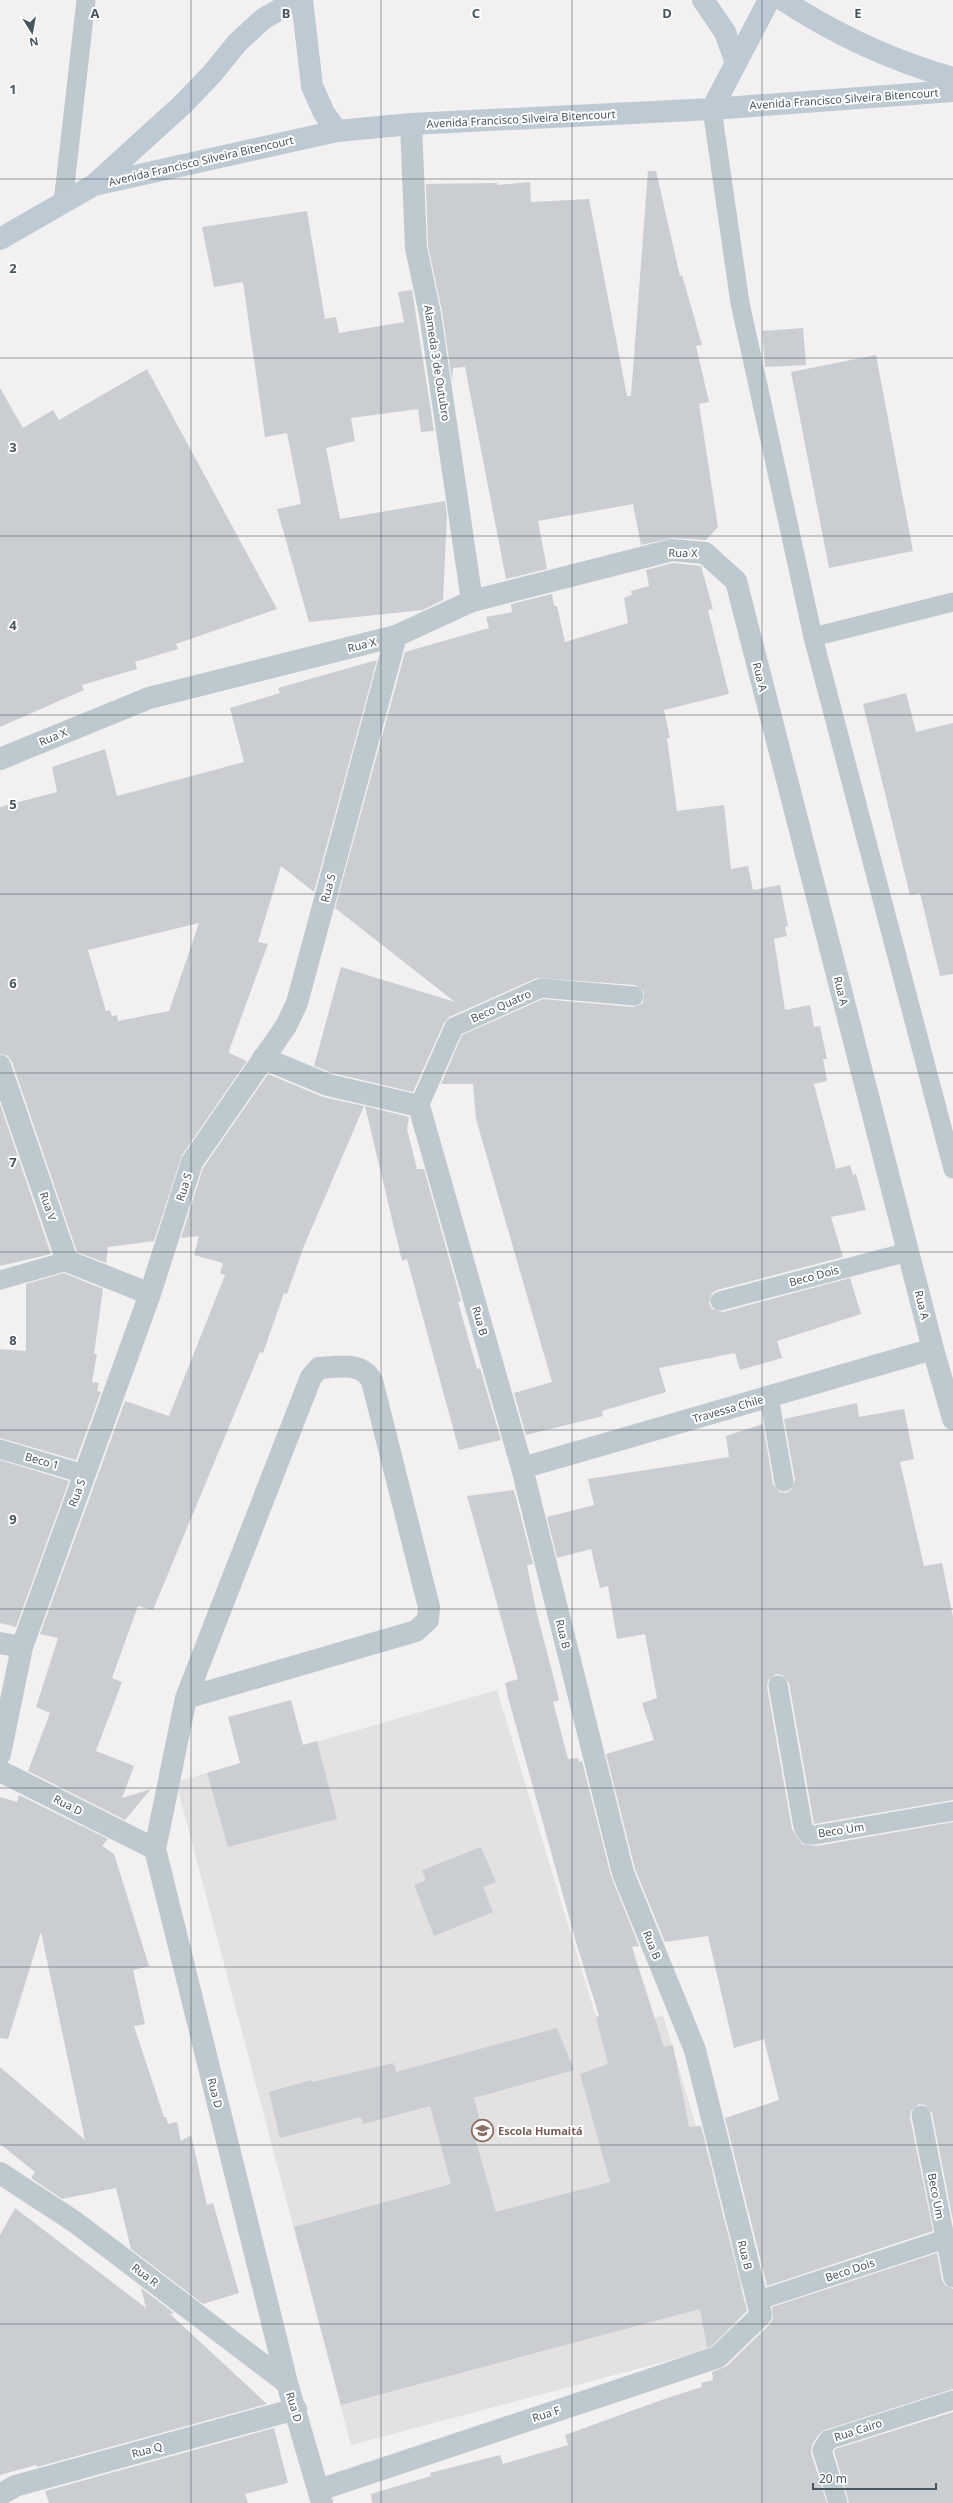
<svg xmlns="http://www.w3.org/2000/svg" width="953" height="2503" viewBox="0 0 953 2503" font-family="'Noto Sans',sans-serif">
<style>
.education{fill:#e3e1e2}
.building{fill:#caced3;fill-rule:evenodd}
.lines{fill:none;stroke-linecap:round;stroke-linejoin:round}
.lane{stroke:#bdc9cf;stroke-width:19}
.street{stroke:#bdc9cf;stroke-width:22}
.secondary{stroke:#bdcad4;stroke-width:22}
.grid{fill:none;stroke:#47555e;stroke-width:1;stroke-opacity:0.55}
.labels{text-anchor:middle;stroke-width:4;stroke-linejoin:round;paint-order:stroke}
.street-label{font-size:11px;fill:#47555e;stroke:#fff}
.education-label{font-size:11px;font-weight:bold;fill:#785e54;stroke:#fff;text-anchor:start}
.grid-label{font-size:13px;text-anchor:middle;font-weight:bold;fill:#47555e;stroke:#fff;stroke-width:4;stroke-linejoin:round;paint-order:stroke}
</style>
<rect width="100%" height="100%" fill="#f2f0f0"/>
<!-- education -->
<path class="education" d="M497 1690 596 2017 649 2021 663 2015 742 2281 736 2327 716 2348 351 2445 176 1782Z"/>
<!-- building -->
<path class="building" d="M648 171H656L680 276 682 275 702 345 696 346 709 402 699 404 718 527 706 540 673 538 641 545 633 504 538 521 547 569 506 579 465 367 453 368 452 381 442 311 428 246 426 184 497 183V185L530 182 531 202 589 199 627 396H631Z
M307 211 325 319 336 317 339 333 404 322 398 292 412 290 434 431 421 432 418 409 351 418 355 441 326 448 340 519 445 501 447 516 443 600 423 610 309 622 277 509 301 504 287 433 265 437 243 282 214 287 202 227Z
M803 328 806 365 765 367 762 331Z
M876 355 913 551 829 568 791 372Z
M147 369 277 609 176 644 178 649 135 662 137 669 82 685 84 690 0 727V388L23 428 53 410 59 420Z
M673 563 701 566 713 609 708 610 729 694 664 710 670 738H667L677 811 724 805 731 869 748 866 753 890 780 885 788 926 785 927 787 936 774 939 785 1010 810 1005 814 1027 820 1026 827 1059H823L827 1081 814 1084 836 1169 850 1165 853 1175 856 1174 866 1210 831 1217 843 1257 717 1290 712 1293 709 1303 712 1309 723 1312 850 1278 861 1314 777 1341 782 1358 740 1370 735 1353 659 1368 666 1392 602 1411 603 1416 526 1435 514 1393 552 1382 476 1119 473 1084H441L462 1035 543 999 633 1007 643 1003 644 992 635 985 537 978 449 1017 444 1023 413 1092 332 1073 314 1066 341 967 455 1002 335 908 405 652 489 628 486 617 512 612 511 604 552 594 554 606H557L565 642 628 623 624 598 632 595 631 591 649 586 646 570Z
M377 660 314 892 281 866 258 942 268 944 230 1048 229 1053 247 1061 182 1155 154 1241 108 1247 106 1263 77 1252 12 1062 8 1056 0 1054V807L57 792 52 767 105 749 117 796 244 762 230 708 280 693 278 688ZM199 923 169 1011 118 1021 117 1015 112 1016 110 1010 106 1011 88 950Z
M906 693 916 732 953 723V974L940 976 920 893 910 895 863 704Z
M268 1074 323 1097 364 1106 304 1246 287 1294 284 1293 263 1353 260 1352 153 1610 138 1606 112 1678 122 1682 96 1751 134 1766 122 1798 151 1789 125 1820 28 1771 50 1713 36 1707 58 1638 40 1634 125 1401 169 1416 225 1275 220 1273 223 1263 194 1255 199 1236 181 1238 203 1168Z
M0 1104 51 1254 0 1266Z
M365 1106 409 1117 407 1129 417 1169H424L461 1301 458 1302 477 1369 480 1368 501 1440 459 1450 407 1259 402 1261Z
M64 1273 103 1289 94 1354H97L92 1382 99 1383 97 1391 101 1392 76 1460 0 1438V1349L26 1351V1284Z
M857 1403 859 1417 904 1409 914 1459 900 1462 924 1566 942 1563 953 1617V1800L814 1824 789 1683 782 1675 776 1674 768 1681 767 1687 792 1829 802 1844 817 1846 953 1822V2221L932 2113 925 2105 919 2104 911 2111 910 2117 933 2231 767 2286 725 2118 779 2100 764 2039 734 2048 708 1936 665 1942 635 1869 606 1754 654 1740 642 1703 657 1698 645 1634 617 1639 608 1586 600 1588 591 1549 557 1558 547 1517 594 1505 588 1479 729 1457 726 1436 763 1424 773 1484 780 1492 786 1493 791 1490 795 1480 784 1419Z
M0 1460 69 1481 16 1627 0 1623Z
M514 1490 533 1564 527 1565 536 1610 555 1683 559 1700 553 1702 568 1759 578 1758 579 1762 582 1761 611 1876 639 1946 632 1947 664 2047 673 2045 689 2127 701 2126 747 2311 711 2346 707 2347 700 2309 341 2405 294 2227 451 2184 430 2106 363 2124 361 2117 280 2138 269 2092 311 2080 312 2082 394 2063 396 2072 557 2028 574 2070 474 2098 481 2124 472 2127 496 2212 610 2182 580 2074 608 2064 596 2017 599 2016 576 1942 508 1697 505 1683 518 1679 467 1496Z
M291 1700 303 1745 317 1741 337 1819 228 1847 207 1773 240 1763 228 1717Z
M19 1795 108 1839 102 1846 114 1854 149 1966 133 1970 145 2024 134 2026 164 2117H166L168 2124 177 2122 181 2141 191 2135 207 2205 213 2203 239 2293 203 2304 131 2249 116 2188 62 2199 31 2178 35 2172 0 2144V2067L85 2140 41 1932 8 2039 0 2038V1797L17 1802Z
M481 1847 496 1882 483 1887 493 1912 434 1936 414 1885 426 1880 422 1870Z
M15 2208 146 2308 141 2288 174 2313 170 2314 267 2404 37 2467 36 2465 0 2475V2235Z
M937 2253 942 2280 945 2285 953 2289V2389L825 2430 819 2434 812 2445 811 2453 827 2503H372L371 2494 431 2476 430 2473 500 2455 503 2464 568 2445 565 2435 667 2398 702 2387 701 2383 713 2380 712 2372 727 2366 770 2324 773 2318 772 2307Z
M953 2412V2503H849L834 2451 835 2449Z
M274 2428 288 2483 245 2494 248 2503H49L45 2491Z"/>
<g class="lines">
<!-- lane -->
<path class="lane" d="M712 109 740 303 813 637
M63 203 86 0
M953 602 813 637 953 1169
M419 1106 454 1027 541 988 634 996
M0 1280 67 1261
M720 1301 908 1252
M769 1397 784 1482
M0 1449 84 1474
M778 1685 803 1827 808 1835H815L953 1811
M921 2115 953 2278
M756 2301 945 2239
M838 2503 822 2450 828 2440 953 2400"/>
<!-- street -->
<path class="street" d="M411 124 416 248 430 314 472 601
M0 759 149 698 396 636 472 601 672 550 705 553 736 581 933 1349 953 1419
M263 1058 328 1085 419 1106 522 1468 623 1873 695 2050 761 2315 718 2357 319 2490
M0 1066 67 1261 150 1294
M522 1468 933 1349
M0 1643 22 1647
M186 1698 416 1631 428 1620 429 1607 372 1381C361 1361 339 1367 319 1368L311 1377 186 1698 155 1849 287 2383 322 2503
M0 1754 22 1647 150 1294 192 1162 286 1026 297 1003 396 636
M0 1771 155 1849
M0 2173 75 2222 287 2383
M0 2495 15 2486 296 2409"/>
<!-- secondary -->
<path class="secondary" d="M302 0 312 86 324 113 337 131
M703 0 725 32 736 63
M783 0C835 34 893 61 953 78
M712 109 769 0
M94 185 337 131 411 124 712 109 953 91
M0 239 94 185 182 105 211 75 238 42 263 19 296 0"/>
</g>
<!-- grid -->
<path class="grid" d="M191 0V2503M381 0V2503M572 0V2503M762 0V2503M0 179H953M0 358H953M0 536H953M0 715H953M0 894H953M0 1073H953M0 1252H953M0 1430H953M0 1609H953M0 1788H953M0 1967H953M0 2145H953M0 2324H953"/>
<!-- icons -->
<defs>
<symbol id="school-ring" viewBox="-11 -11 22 22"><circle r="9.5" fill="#fff" stroke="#8d6e63" stroke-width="1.5"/><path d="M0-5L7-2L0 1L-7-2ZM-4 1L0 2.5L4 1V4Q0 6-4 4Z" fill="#8d6e63"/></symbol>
</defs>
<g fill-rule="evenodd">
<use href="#school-ring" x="470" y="2118" width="25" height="25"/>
</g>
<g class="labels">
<!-- street labels -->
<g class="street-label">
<text transform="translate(844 99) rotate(-4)" y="4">Avenida Francisco Silveira Bitencourt</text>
<text transform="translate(521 119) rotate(-3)" y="4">Avenida Francisco Silveira Bitencourt</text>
<text transform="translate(201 161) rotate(-13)" y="4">Avenida Francisco Silveira Bitencourt</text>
<text transform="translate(437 363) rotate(81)" y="4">Alameda 3 de Outubro</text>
<text transform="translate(683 553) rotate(1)" y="4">Rua X</text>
<text transform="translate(362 645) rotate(-14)" y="4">Rua X</text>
<text transform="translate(760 677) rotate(76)" y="4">Rua A</text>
<text transform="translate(53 737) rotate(-22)" y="4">Rua X</text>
<text transform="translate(328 888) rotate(-75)" y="4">Rua S</text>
<text transform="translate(841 991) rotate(76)" y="4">Rua A</text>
<text transform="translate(501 1006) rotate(-24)" y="4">Beco Quatro</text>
<text transform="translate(184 1187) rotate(-72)" y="4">Rua S</text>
<text transform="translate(48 1206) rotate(71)" y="4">Rua V</text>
<text transform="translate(814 1276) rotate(-15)" y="4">Beco Dois</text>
<text transform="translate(922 1305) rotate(76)" y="4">Rua A</text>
<text transform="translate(480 1321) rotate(74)" y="4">Rua B</text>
<text transform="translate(728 1409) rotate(-16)" y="4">Travessa Chile</text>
<text transform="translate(42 1461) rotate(16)" y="4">Beco 1</text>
<text transform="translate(77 1493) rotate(-70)" y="4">Rua S</text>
<text transform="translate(563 1634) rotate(76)" y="4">Rua B</text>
<text transform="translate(68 1805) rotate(27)" y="4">Rua D</text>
<text transform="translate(841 1830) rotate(-9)" y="4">Beco Um</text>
<text transform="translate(652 1945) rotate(68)" y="4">Rua B</text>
<text transform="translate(215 2093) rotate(76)" y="4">Rua D</text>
<text transform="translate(936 2196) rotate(79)" y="4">Beco Um</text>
<text transform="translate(745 2255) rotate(76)" y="4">Rua B</text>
<text transform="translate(850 2270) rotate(-18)" y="4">Beco Dois</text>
<text transform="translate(145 2275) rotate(37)" y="4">Rua R</text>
<text transform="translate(294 2407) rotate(73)" y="4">Rua D</text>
<text transform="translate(546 2414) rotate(-18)" y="4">Rua F</text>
<text transform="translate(858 2430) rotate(-18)" y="4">Rua Cairo</text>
<text transform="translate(147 2450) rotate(-15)" y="4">Rua Q</text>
</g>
<!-- education labels -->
<g class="education-label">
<text x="498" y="2135">Escola Humaitá</text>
</g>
</g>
<g class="grid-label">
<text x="95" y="18">A</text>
<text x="286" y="18">B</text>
<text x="476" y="18">C</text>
<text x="667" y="18">D</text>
<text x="858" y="18">E</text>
<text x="13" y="94">1</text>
<text x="13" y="273">2</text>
<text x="13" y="452">3</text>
<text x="13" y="630">4</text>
<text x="13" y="809">5</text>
<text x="13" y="988">6</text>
<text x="13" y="1167">7</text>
<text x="13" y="1345">8</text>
<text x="13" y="1524">9</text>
</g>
<!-- north arrow -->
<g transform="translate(32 32) rotate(169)" stroke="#ffffff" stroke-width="3" paint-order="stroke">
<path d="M0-3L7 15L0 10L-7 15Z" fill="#47555e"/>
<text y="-6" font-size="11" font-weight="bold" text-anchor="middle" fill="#47555e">N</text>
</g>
<!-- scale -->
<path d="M813 2483v6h123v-6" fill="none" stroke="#47555e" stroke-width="2"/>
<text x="819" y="2483" font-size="12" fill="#47555e" stroke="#ffffff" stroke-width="3" paint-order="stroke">20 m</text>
</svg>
